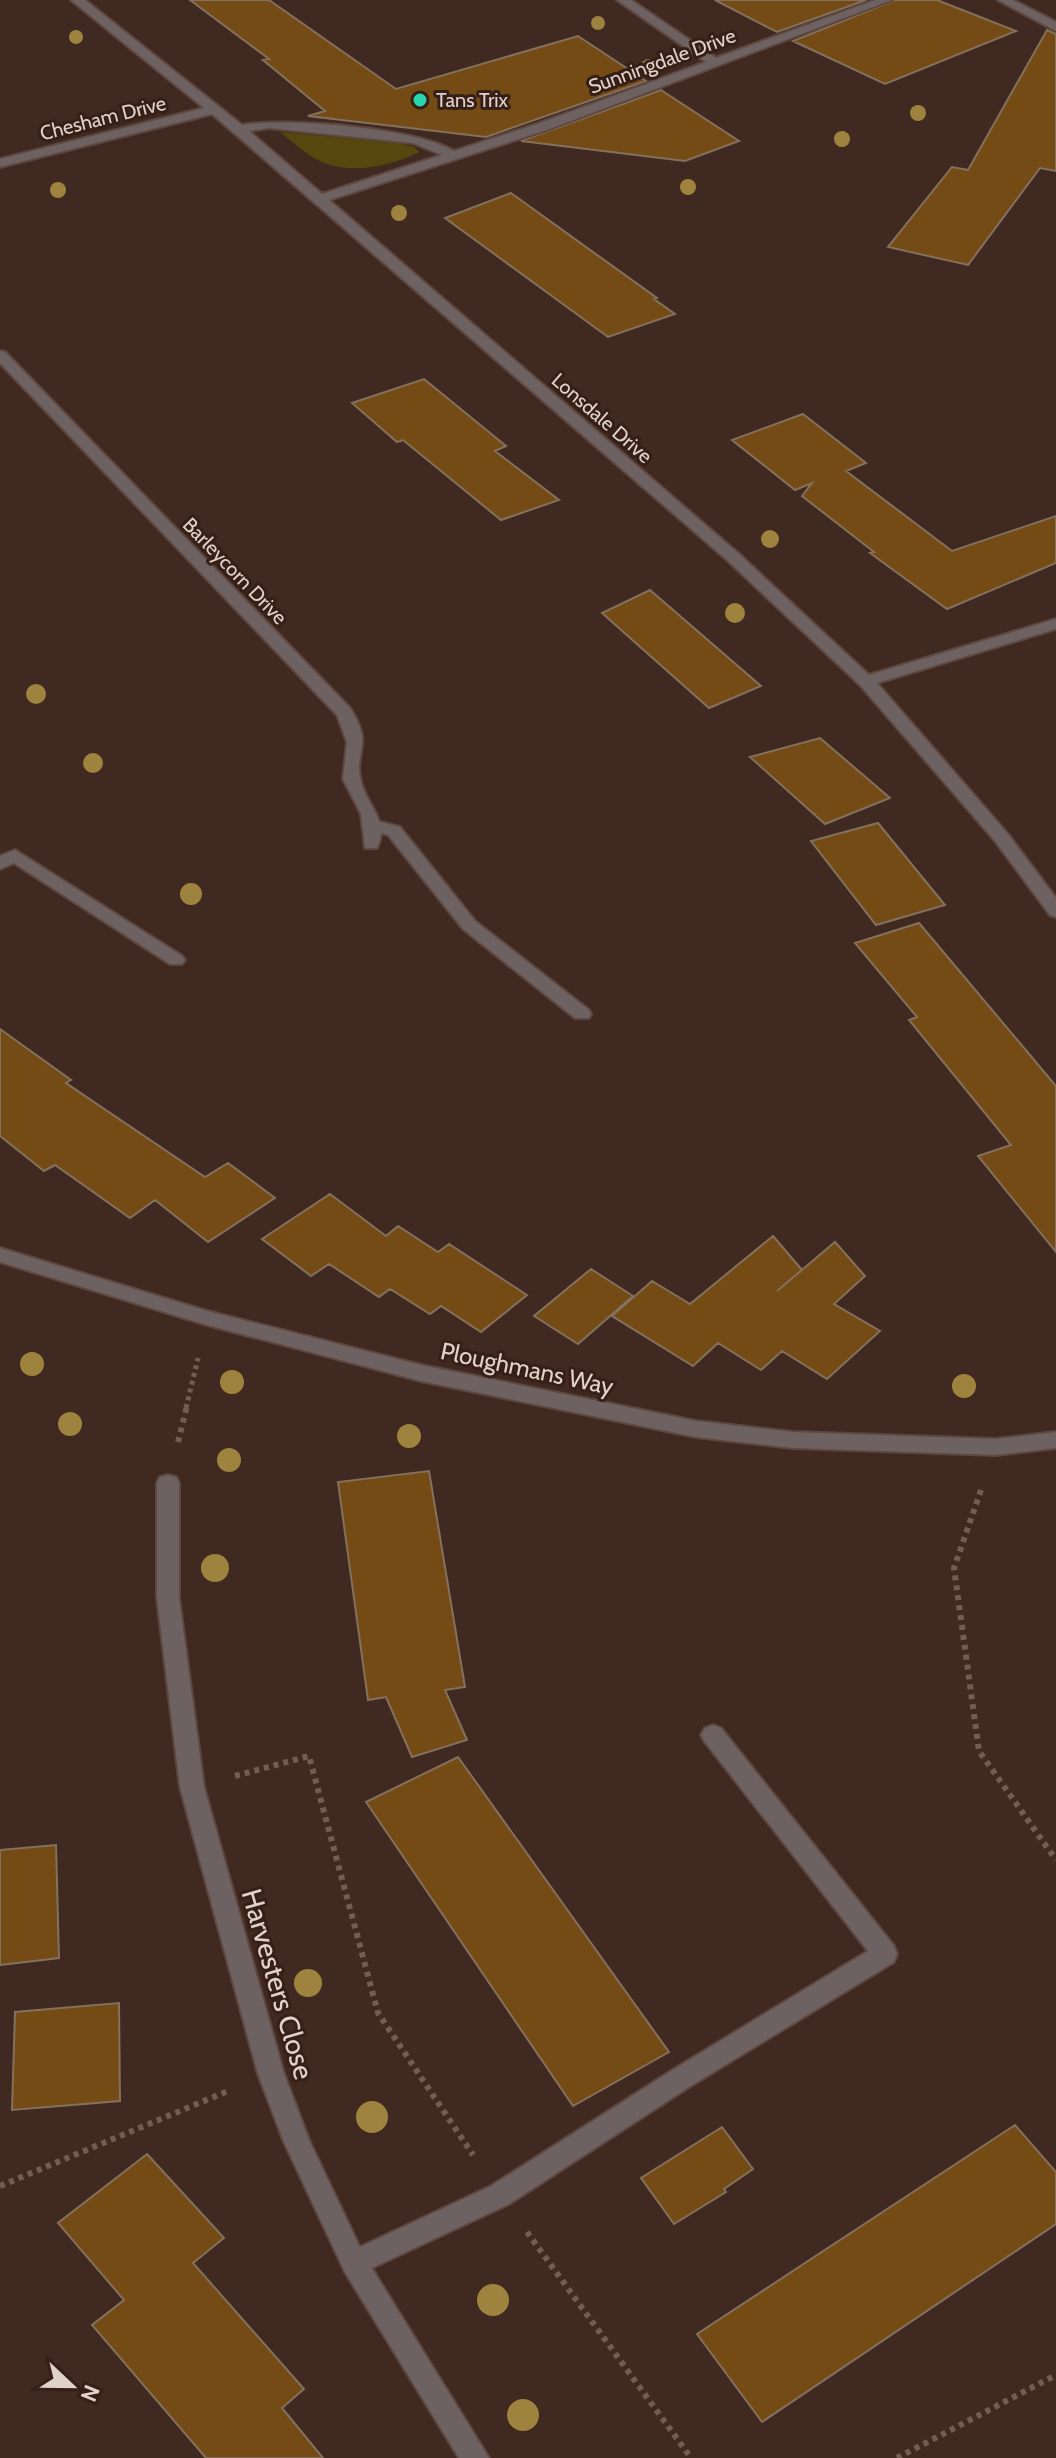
<svg xmlns="http://www.w3.org/2000/svg" width="1056" height="2458" viewBox="0 0 1056 2458" font-family="Cabin,sans-serif">
<style>
.green{fill:#55470d}
.building{fill:#744b15;stroke:#83705d;stroke-width:2}
.lines{fill:none;stroke-linecap:round;stroke-linejoin:round}
.lane-casing{stroke:#5d473f;stroke-width:4}
.street-casing{stroke:#5d473f;stroke-width:4}
.path-far1{stroke:#725d55;stroke-width:5;stroke-dasharray:4 4;stroke-linecap:butt}
.path{stroke:#725d55;stroke-width:6;stroke-dasharray:5 5;stroke-linecap:butt}
.lane{fill:#6e6161;fill-rule:evenodd}
.street{fill:#6e6161;fill-rule:evenodd}
.tree{fill:#9e833e}
.poi-dot{fill:#28d5ad;stroke:#351f17;stroke-width:3}
.labels{text-anchor:middle;stroke-width:6;stroke-linejoin:round;paint-order:stroke}
.far-street-label{font-size:20px;fill:#e0d1cb;stroke:#351f17}
.far-poi-label{font-size:20px;fill:#e0d1cb;stroke:#351f17;text-anchor:start}
.street-label{font-size:24px;fill:#e0d1cb;stroke:#351f17}
.near-street-label{font-size:28px;fill:#e0d1cb;stroke:#351f17}
</style>
<rect width="100%" height="100%" fill="#402920"/>
<!-- green -->
<path class="green" d="M280 132 399 143 414 147 419 152C390 167 346 176 316 159 303 152 292 141 280 132Z"/>
<!-- building -->
<path class="building" d="M190 0H269L396 89 578 36 646 81 486 137 308 116 325 111 263 60 269 59Z
M715 0H866L777 32Z
M895 0H937L1016 31 885 84 793 41Z
M1047 30 1056 34V171L1040 168 968 265 888 247 952 167 968 170Z
M661 90 739 141 685 161 521 141Z
M511 193 657 298 654 299 675 314 608 337 445 218Z
M424 379 506 446 495 451 559 500 501 520 403 440 397 442 352 403Z
M803 414 866 463 846 471 952 551 1056 516V563L947 609 870 553 874 552 802 496 812 483 795 490 732 440Z
M650 590 761 686 709 708 602 613Z
M820 738 890 798 825 824 750 757Z
M878 823 945 905 876 925 811 841Z
M919 923 1056 1086V1252L978 1156 1011 1145 909 1020 917 1017 855 943Z
M0 1029 71 1080 66 1083 205 1177 228 1163 275 1198 208 1242 155 1200 130 1218 55 1165 44 1171 0 1136Z
M330 1194 386 1236 398 1226 438 1252 449 1244 527 1295 481 1332 441 1306 430 1314 390 1289 379 1297 329 1264 311 1276 262 1239Z
M773 1236 802 1270 777 1291 835 1242 865 1276 834 1304 880 1331 827 1379 782 1351 761 1370 718 1343 693 1366 612 1316 652 1281 690 1304Z
M591 1269 633 1296 578 1344 534 1316Z
M429 1471 465 1687 445 1690 467 1740 412 1757 386 1697 368 1700 338 1482Z
M458 1757 669 2052 573 2106 366 1802Z
M56 1845 59 1958 0 1965V1850Z
M119 2003 120 2101 12 2110 15 2012Z
M1015 2125 1056 2172V2224L762 2422 697 2334Z
M722 2127 753 2169 724 2189 726 2192 674 2224 641 2178Z
M147 2154 224 2238 193 2263 304 2389 282 2408 323 2458H206L92 2325 124 2300 58 2223Z"/>
<g class="lines">
<defs>
<path id="lane" d="M373 820 400 827 475 921 589 1010 591 1014 589 1018H575L463 929 388 835 367 829 364 825 367 821Z
M15 850 182 956 185 960 182 964H170L14 863 0 869V856Z
M713 1725 721 1728 894 1946 897 1954 894 1962 689 2087 509 2204 363 2272 354 2275 345 2272 341 2263 345 2254 491 2186 671 2071 868 1951 705 1742 701 1735 705 1728Z"/>
<path id="street" d="M71 0H85L242 125C285 117 417 128 454 151L537 124 706 62 617 0H631L716 58 875 0H892L547 130 329 200 739 554 869 675 1056 619V629L877 683 1007 833 1056 898V917L1050 915 995 841 860 685 727 560 212 114 0 167V159L204 108ZM269 128 413 143 442 155 322 194 249 131Z
M998 0H1013L1056 22V31Z
M0 351 5 352 350 708C375 747 353 749 361 782 367 806 390 821 377 848H365L361 814 343 779 347 742 337 715 0 363Z
M0 1248 207 1311 421 1365 696 1421 793 1432 996 1439 1056 1432V1448L996 1455 793 1448 696 1437 421 1381 207 1325 0 1262Z
M168 1475 176 1477 179 1483V1598L204 1787 284 2074 309 2140 363 2254 489 2458H459L345 2272 284 2142 258 2074 180 1787 157 1598V1483L160 1477Z"/>
</defs>
<!-- lane casing -->
<use href="#lane" class="lane-casing"/>
<!-- street casing -->
<use href="#street" class="street-casing"/>
<!-- path-far1 -->
<path class="path-far1" d="M186 1408 198 1358"/>
<!-- path -->
<path class="path" d="M178 1442 187 1406
M981 1490 954 1568 979 1751 1056 1860
M235 1776 309 1756 378 2013 473 2155
M0 2186 228 2091
M527 2232 691 2458
M897 2458 1056 2375"/>
<!-- lane -->
<use href="#lane" class="lane"/>
<!-- street -->
<use href="#street" class="street"/>
</g>
<!-- trees -->
<g class="tree">
<circle cx="598" cy="23" r="7"/>
<circle cx="76" cy="37" r="7"/>
<circle cx="649" cy="67" r="8"/>
<circle cx="918" cy="113" r="8"/>
<circle cx="842" cy="139" r="8"/>
<circle cx="688" cy="187" r="8"/>
<circle cx="58" cy="190" r="8"/>
<circle cx="399" cy="213" r="8"/>
<circle cx="770" cy="539" r="9"/>
<circle cx="735" cy="613" r="10"/>
<circle cx="36" cy="694" r="10"/>
<circle cx="93" cy="763" r="10"/>
<circle cx="191" cy="894" r="11"/>
<circle cx="32" cy="1364" r="12"/>
<circle cx="232" cy="1382" r="12"/>
<circle cx="964" cy="1386" r="12"/>
<circle cx="70" cy="1424" r="12"/>
<circle cx="409" cy="1436" r="12"/>
<circle cx="229" cy="1460" r="12"/>
<circle cx="215" cy="1568" r="14"/>
<circle cx="308" cy="1983" r="14"/>
<circle cx="372" cy="2117" r="16"/>
<circle cx="493" cy="2300" r="16"/>
<circle cx="523" cy="2415" r="16"/>
</g>
<!-- markers -->
<circle class="poi-dot" cx="420" cy="100" r="8"/>
<g class="labels">
<!-- far-street labels -->
<g class="far-street-label">
<text transform="translate(662 61) rotate(-20)" y="7">Sunningdale Drive</text>
<text transform="translate(103 118) rotate(-14)" y="7">Chesham Drive</text>
<text transform="translate(602 418) rotate(41)" y="7">Lonsdale Drive</text>
<text transform="translate(235 571) rotate(46)" y="7">Barleycorn Drive</text>
</g>
<!-- far-poi labels -->
<g class="far-poi-label">
<text x="436" y="107">Tans Trix</text>
</g>
<!-- street labels -->
<g class="street-label">
<text transform="translate(527 1369) rotate(12)" y="8">Ploughmans Way</text>
</g>
<!-- near-street labels -->
<g class="near-street-label">
<text transform="translate(278 1984) rotate(74)" y="10">Harvesters Close</text>
</g>
</g>
<!-- north arrow -->
<g transform="translate(72 2386) rotate(112)" stroke="#351f17" stroke-width="6" paint-order="stroke">
<path d="M0-6L14 30L0 20L-14 30Z" fill="#e0d1cb"/>
<text y="-12" font-size="22" font-weight="bold" text-anchor="middle" fill="#e0d1cb">N</text>
</g>
</svg>
